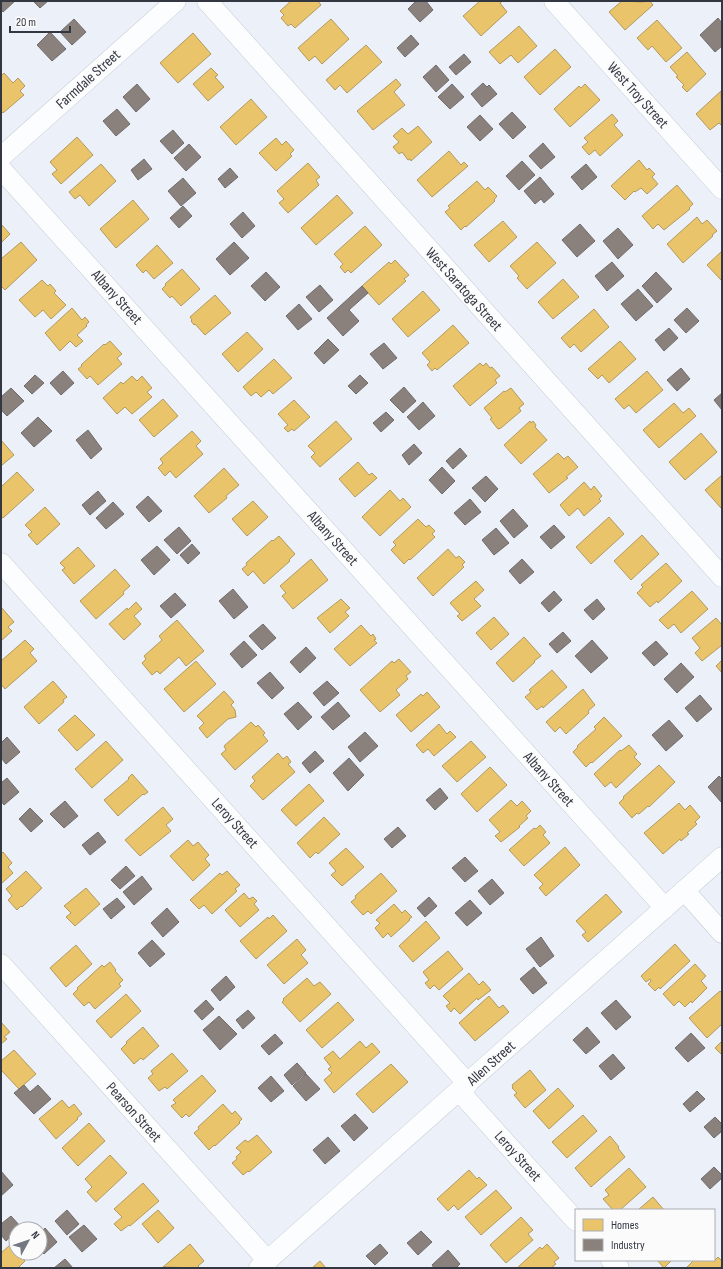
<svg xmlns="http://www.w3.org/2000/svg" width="723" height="1269" viewBox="0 0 723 1269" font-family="'Sofia Sans Condensed',sans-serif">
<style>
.homes{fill:#e9c46a;stroke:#b29a5e}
.industry{fill:#8a817c;stroke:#706b6b}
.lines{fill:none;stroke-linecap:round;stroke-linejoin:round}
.street-casing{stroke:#c6cbd4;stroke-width:21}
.street{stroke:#fcfdfe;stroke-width:20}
.labels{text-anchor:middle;stroke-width:4;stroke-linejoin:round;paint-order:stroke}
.street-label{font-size:15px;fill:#323742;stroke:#fbfbfb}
</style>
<rect width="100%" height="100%" fill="#ecf0f9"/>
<!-- homes -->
<path class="homes" d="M291 1H318L321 5 295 28 291 24 288 26 281 18 284 15 280 11Z
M480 1H503L500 3 507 12 481 36 463 16Z
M622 1 641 2 650 1 653 5 625 30 609 12Z
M331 19 349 39 322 64 315 56 309 61 298 48Z
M657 20 682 48 666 62 652 46 648 50 637 38Z
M519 26 537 46 518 63 511 55 500 64 489 52Z
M193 33 211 54 178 83 160 63Z
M366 45 382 62 347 93 340 85 335 90 326 80Z
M555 49 571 67 540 95 524 77Z
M687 52 706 74 687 92 682 87 684 85 676 77 678 76 670 67Z
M211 68 218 75 215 77 224 87 208 101 193 84Z
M4 73 13 83 18 78 25 86 20 91 24 95 3 113 1 111V76Z
M396 79 401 85 394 92 405 105 373 130 357 111Z
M585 84 600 100 570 127 554 109 579 86 581 88Z
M721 91 722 123 721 125 719 123 710 130 696 114Z
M251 99 267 117 236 145 220 127Z
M612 114 618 121 614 125 623 135 600 156 595 150 589 155 582 147 588 142 584 138Z
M418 126 432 142 411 161 410 159 408 160 402 152 399 154 393 147 399 142 393 136 402 128 408 134Z
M77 137 93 155 61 184 52 174 57 170 50 162Z
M276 138 282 145 286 141 294 150 290 154 292 156 276 171 259 153Z
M449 151 461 165 464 162 468 166 432 197 417 180Z
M639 160 647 170 649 168 655 174 652 177 658 184 647 194 641 188 635 192 634 191 625 200 611 186Z
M308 163 320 177 316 180 319 185 288 213 279 203 284 199 277 191Z
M101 164 116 181 89 206 80 195 75 199 69 192Z
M477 181 485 190 488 187 497 196 494 200 495 201 466 227 465 226 461 230 445 212 450 208 448 206Z
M677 185 693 204 689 208 690 209 664 230 658 224 653 229 642 216Z
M337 195 353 213 316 245 301 228Z
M133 200 149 219 116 248 100 229Z
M697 217 702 224 707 220 717 231 712 235 713 236 683 263 667 244Z
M503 221 517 237 489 262 474 245Z
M1 224 10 234 1 243Z
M365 226 382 245 351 273 348 270 345 273 340 267 343 264 334 254Z
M21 242 37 260 5 290 1 286V259Z
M537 242 556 263 527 289 517 278 519 276 510 266Z
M157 245 173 263 154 279 146 270 143 273 136 265Z
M722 251V281L707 265Z
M395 260 409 275 404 279 406 281 379 305 362 286 389 262 391 264Z
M182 269 200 289 181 306 172 296 170 298 162 289 166 285 165 284Z
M563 279 579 297 553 319 538 302Z
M42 280 48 286 50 284 56 291 54 293 66 305 51 319 43 310 35 317 19 300Z
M423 291 440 310 408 337 392 319Z
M215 295 231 313 205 335 195 324 194 325 191 321 192 320 190 317Z
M72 308 82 320 85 317 89 322 86 325 87 326 77 335 83 341 76 347 70 341 60 351 45 333Z
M594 309 609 327 581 352 574 344 570 348 561 338Z
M453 325 469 343 437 370 435 368 432 371 427 365 430 362 422 353Z
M247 332 263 349 238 372 222 354Z
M110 341 122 354 117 358 122 364 98 385 90 376 87 379 78 369 82 366 81 365 104 344 105 345Z
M620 341 636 359 609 383 602 375 598 379 588 369Z
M274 359 292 378 273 394 269 390 261 397 256 392 251 396 243 387Z
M480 363 483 366 486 363 490 368 492 367 500 376 495 380 497 383 470 406 453 386Z
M647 371 663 390 636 413 629 405 624 409 615 399Z
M132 376 137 381 142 376 152 388 147 392 152 397 132 414 125 407 117 414 103 398 121 382 123 384Z
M511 388 524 404 519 408 521 411 501 428 498 429 490 419 492 418 484 408 504 391 505 392Z
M163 399 178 416 154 437 139 420Z
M294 400 310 417 294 431 292 429 288 432 284 428 288 425 278 414Z
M674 403 683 413 689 408 696 416 659 448 643 430Z
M336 421 352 439 320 467 311 457 315 453 308 446Z
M530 421 531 423 533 421 536 425 535 427 547 440 521 464 504 445Z
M192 431 201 441 196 446 203 454 176 478 170 471 165 476 158 468 163 463 160 459Z
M701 433 717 452 685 480 669 462Z
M1 440 14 455 1 466Z
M558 453 564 459 568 456 578 467 566 477 568 478 549 493 533 474Z
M358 462 369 475 372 473 377 478 355 497 339 479Z
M224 468 239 485 226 496 227 498 209 513 194 496Z
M17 472 34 490 3 518 1 516V487Z
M722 475V507L721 508 705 490Z
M584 482 591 490 594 486 602 496 599 499 601 501 584 516 578 508 569 516 560 505Z
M390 490 400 501 403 498 411 507 380 536 362 517Z
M253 501 268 517 247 536 232 519Z
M45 507 60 524 37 545 28 535 32 532 25 525Z
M609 517 624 534 591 564 576 547Z
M418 519 426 527 429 525 435 531 432 534 435 537 410 560 409 559 404 564 391 550 396 545 393 542Z
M642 535 659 554 631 580 614 561Z
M279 536 295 554 289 560 290 561 264 584 253 571 248 576 242 569 247 565 246 563 272 540 273 541Z
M78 547 95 566 74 584 62 570 65 568 60 563Z
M448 549 456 558 459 556 465 562 462 565 464 567 433 596 417 578Z
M311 559 328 580 293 609 282 596 286 593 280 586Z
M666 563 682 581 658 603 657 601 650 607 637 593 643 587 641 585Z
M115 569 130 586 123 592 124 594 96 619 80 601Z
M476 581 484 590 474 599 481 606 462 621 457 616 460 614 450 603Z
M692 591 708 609 681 633 674 624 668 629 659 620Z
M341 599 350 608 345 612 349 616 330 633 317 618Z
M136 602 142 609 134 616 141 624 124 640 109 624 127 608 128 610Z
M1 607 14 622 8 627 12 631 1 641Z
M494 617 509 634 491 650 476 633Z
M716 618 722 625V645L702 661 695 653 700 648 692 638Z
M177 620 204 651 186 666 179 657 160 674 157 671 152 675 142 663 146 659 144 656 162 640 159 636Z
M361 625 371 636 373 634 376 639 374 640 377 643 350 666 334 649Z
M524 637 541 656 534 661 535 662 513 682 496 663Z
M25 640 34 649 30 653 37 661 5 689 1 684V661Z
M399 659 411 672 406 676 408 679 396 690 400 695 380 712 360 690 392 661 394 663Z
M722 660V673L716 666Z
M196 661 216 684 184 712 164 689Z
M552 670 567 687 543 708 542 706 537 710 525 697 531 692 529 690Z
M53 681 67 697 63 700 64 702 39 724 24 707Z
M583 689 595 705 588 711 589 713 566 734 560 727 555 732 546 722Z
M224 691 234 702 231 705 235 710 236 717 228 719 207 738 199 728 204 723 197 716Z
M427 692 440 707 411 732 396 715 421 694 423 696Z
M75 715 95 735 77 751 58 730Z
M604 717 622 736 592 763 591 762 586 767 573 752 578 747 577 746 596 729 594 727Z
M251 722 256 727 258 725 265 733 263 735 268 741 235 770 221 754 226 750 224 746Z
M439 724 447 734 450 731 456 737 434 756 428 749 423 753 416 745Z
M106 741 123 760 92 788 75 769Z
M471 741 486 757 457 782 442 766Z
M629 745 637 754 634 757 641 764 616 788 611 782 605 787 594 774 620 750 621 751Z
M278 753 283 759 287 756 291 762 288 764 295 772 263 800 250 786 255 781 252 777Z
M659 765 675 782 649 807 648 806 639 814 637 813 632 818 619 803 624 798 623 797Z
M490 767 507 785 477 812 461 794Z
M132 774 148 792 144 795 143 794 118 816 104 800 129 779 128 778Z
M309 784 324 801 296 826 281 810Z
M511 800 517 806 522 801 531 811 526 816 528 818 519 826 520 827 501 842 495 836 500 832 489 820Z
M679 803 685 810 690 805 700 817 695 822 697 824 687 833 689 834 681 841 680 839 663 854 644 833Z
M163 807 173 819 166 825 171 831 140 856 125 840Z
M324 817 340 834 318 854 316 852 310 858 297 843Z
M540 825 546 832 543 835 550 843 524 866 509 850 534 828 536 829Z
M188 840 193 846 198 842 209 855 205 859 210 865 193 881 170 856Z
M565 847 580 865 546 896 539 888 543 884 534 875Z
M346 848 364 867 342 886 331 875 336 871 329 863Z
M3 852 12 863 8 867 13 873 1 884V854Z
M26 871 42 888 22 907 21 906 17 910 8 900 12 896 6 889Z
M227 871 240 885 235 889 237 891 212 914 204 905 199 909 190 900 220 873 222 875Z
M381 873 397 891 371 914 368 911 363 915 351 902 356 898 355 896Z
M86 888 100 904 75 926 66 917 71 913 64 906Z
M244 893 249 899 253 897 257 901 254 904 259 910 240 927 225 910Z
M606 894 622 912 588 942 582 935 586 932 576 921Z
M394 904 402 913 405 910 412 917 409 919 410 920 391 937 388 933 383 938 375 928 380 923 376 920Z
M273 915 287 931 256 959 240 941 268 917 269 919Z
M426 921 440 938 413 962 399 946Z
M297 939 306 950 301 955 308 963 284 984 267 965Z
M675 944 690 961 660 989 659 987 655 991 648 984 651 981 650 979 646 982 641 976Z
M76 945 92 964 66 987 50 968Z
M448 951 463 969 439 990 434 985 430 989 425 983 429 980 423 972Z
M110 962 116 970 115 971 123 980 119 984 121 986 95 1009 89 1002 84 1006 73 994 78 989 77 988 102 965 104 967Z
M695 964 706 976 701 981 707 988 692 1003 691 1001 685 1007 679 1001 674 1006 663 994Z
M469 973 479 985 483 981 491 990 478 1000 477 998 460 1014 454 1008 451 1012 446 1006 450 1003 443 996Z
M307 978 314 986 320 982 331 994 300 1022 282 1002 284 1000 283 999Z
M720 991 722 993V1024L707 1038 689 1018Z
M126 994 141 1011 111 1038 96 1021Z
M489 996 499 1008 503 1005 509 1012 475 1041 459 1023Z
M338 1002 354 1020 322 1048 306 1030Z
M1 1022 10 1032 4 1037 7 1039 1 1044Z
M143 1027 159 1046 143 1060 141 1058 134 1064 121 1049 127 1043 126 1042Z
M360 1041 366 1048 372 1043 380 1052 334 1093 324 1080 332 1073 328 1069 331 1067 324 1058 333 1051 340 1059Z
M722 1041V1055L715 1048Z
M14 1050 36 1074 19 1089 1 1070V1061Z
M172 1053 188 1071 167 1089 165 1087 159 1091 148 1078 153 1074 151 1071Z
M391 1064 408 1082 373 1113 356 1094Z
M530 1070 546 1090 525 1108 514 1095 517 1093 512 1088 513 1087 512 1085Z
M202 1075 216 1091 189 1117 186 1114 182 1118 171 1106 176 1103 173 1100Z
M558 1088 574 1106 549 1129 533 1111Z
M62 1100 69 1108 74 1104 82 1114 77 1118 78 1119 56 1139 39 1119Z
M223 1104 232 1114 235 1111 242 1119 239 1122 240 1123 215 1146 214 1145 209 1150 194 1133 199 1129 198 1127Z
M583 1115 597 1131 567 1158 552 1142Z
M89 1123 105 1141 78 1166 62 1148Z
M257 1135 272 1152 249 1172 248 1171 243 1175 232 1163 237 1159 236 1157 241 1152 236 1148 245 1140 248 1142Z
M610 1136 619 1147 618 1148 625 1157 591 1187 575 1168Z
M110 1155 127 1173 96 1202 87 1192 92 1187 85 1179Z
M629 1168 646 1187 620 1210H613L603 1199 609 1195 605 1190Z
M469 1170 477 1179 479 1177 487 1185 458 1210 454 1205 448 1211 437 1199Z
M143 1183 159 1201 130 1226 129 1225 121 1231 114 1224 122 1217 114 1209Z
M496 1190 512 1208 481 1235 465 1217Z
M653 1197 664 1210H638Z
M158 1210 174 1228 158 1243 142 1224Z
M521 1217 533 1230 528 1234 533 1240 506 1263 490 1245Z
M190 1244 204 1261 198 1266 200 1268 163 1267Z
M547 1244 559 1258 554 1262 556 1264 551 1268H517L540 1247 542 1249Z
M10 1245 16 1251V1253H18L25 1261 18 1268H1V1253Z
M718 1257 722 1261 721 1268H686L694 1260H714V1258L715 1260Z
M657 1260H672L664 1268Z
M320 1261 326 1268H312Z"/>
<!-- industry -->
<path class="industry" d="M1 1H15L3 12 1 10Z
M33 1H48L40 8Z
M416 1H426L433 10 420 22 408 9Z
M718 18 722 23V46L715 52 700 35Z
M74 19 86 32 72 45 60 32Z
M50 32 66 49 52 61 37 45Z
M411 35 419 44 405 57 397 48Z
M464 54 471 62 456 75 449 67Z
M436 65 449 80 436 92 423 77Z
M483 83 487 87 489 85 497 94 482 107 471 94Z
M137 84 150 99 136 112 123 97Z
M452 84 464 97 450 109 438 97Z
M117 109 130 124 116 136 103 121Z
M512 112 526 127 513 139 499 124Z
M480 115 493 129 480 141 467 127Z
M173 130 184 143 172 154 160 141Z
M543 143 555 157 541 169 529 156Z
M189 144 201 157 186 171 174 158Z
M144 159 152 169 138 180 131 170Z
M522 161 535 175 519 190 506 176Z
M586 164 597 177 582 190 571 177Z
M230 168 238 177 225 188 218 179Z
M540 177 554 194 544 203 541 199 535 204 524 191Z
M183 178 196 193 181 206 168 191Z
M183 206 192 216 179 228 170 218Z
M243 212 255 226 242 238 230 224Z
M580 224 595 241 577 257 562 240Z
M618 228 633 245 618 259 603 241Z
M234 242 249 258 230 275 216 259Z
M612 262 624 276 607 291 595 276Z
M266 272 280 287 265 301 251 286Z
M656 272 672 289 657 303 642 286Z
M320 285 333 300 319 312 306 297Z
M362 286 368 293 349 310 359 321 343 336 327 318Z
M638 289 653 306 636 321 621 304Z
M299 304 312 319 298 330 286 316Z
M687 308 699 321 686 333 674 320Z
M669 328 678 338 664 351 655 340Z
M328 339 339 350 324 364 314 353Z
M384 343 397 358 383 369 370 354Z
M681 368 690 379 677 391 667 380Z
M63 371 74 383 61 395 50 383Z
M35 375 44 383 32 394 24 386Z
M360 375 368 383 356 394 348 386Z
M404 387 416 401 403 413 390 400Z
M11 388 24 401 7 416 1 410V397Z
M722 393V410L714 400Z
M423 402 435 416 419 430 407 417Z
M386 412 394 420 381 432 373 423Z
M38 417 52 431 34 447 21 433Z
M88 430 102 449 91 459 76 440Z
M414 444 422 453 409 465 402 455Z
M460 448 467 456 453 469 446 461Z
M442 467 455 481 442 494 429 480Z
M486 476 498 489 485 502 472 488Z
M98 491 106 501 90 515 82 505Z
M148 496 162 511 149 522 136 507Z
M470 499 481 512 465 525 454 513Z
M113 502 124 514 106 529 96 518Z
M513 509 528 526 514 538 500 521Z
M554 525 565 537 551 549 540 537Z
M179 527 191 541 177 554 164 540Z
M496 528 509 543 494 555 482 540Z
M192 544 200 553 188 564 180 555Z
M157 546 170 560 154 575 141 560Z
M522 559 534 572 520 584 509 571Z
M233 589 248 607 234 619 219 601Z
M554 591 562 600 549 612 541 603Z
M175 593 186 605 171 618 160 606Z
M597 599 605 609 593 620 584 610Z
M263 624 276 638 262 650 249 636Z
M563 632 571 641 557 653 549 644Z
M592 640 608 658 591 673 575 656Z
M244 641 257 655 242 668 230 654Z
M656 641 668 654 654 666 642 653Z
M306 647 316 658 300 673 290 662Z
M681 663 694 677 677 693 664 679Z
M270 672 284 688 272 699 257 683Z
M327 681 339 693 324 706 313 693Z
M700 695 712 709 697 722 685 708Z
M298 702 312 717 298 730 284 714Z
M338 702 350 716 333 730 321 717Z
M669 720 683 736 666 751 652 735Z
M365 732 378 746 360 762 348 747Z
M7 737 20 752 6 764 1 758V743Z
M315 751 324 761 310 773 302 763Z
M349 758 364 775 348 791 333 773Z
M719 776 722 779V801L721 802 708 787Z
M7 778 19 792 4 805 1 801V783Z
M440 788 448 798 435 810 426 800Z
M65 801 78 816 64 828 50 814Z
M30 808 43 821 31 832 19 819Z
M398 827 406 836 392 848 384 839Z
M98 832 106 842 90 855 82 845Z
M465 857 478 871 465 882 452 868Z
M126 866 135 876 120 889 111 880Z
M142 876 152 889 134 905 123 892Z
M492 879 504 893 490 905 478 891Z
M429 897 437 906 425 917 417 908Z
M117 898 125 907 111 919 103 909Z
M470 900 482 913 467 926 455 913Z
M167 908 179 922 163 937 151 923Z
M541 937 554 956 540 967 526 949Z
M152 940 165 954 150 967 138 953Z
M534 967 547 983 533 994 520 979Z
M226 976 235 987 220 1001 211 990Z
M206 1000 214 1009 202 1020 194 1011Z
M616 1000 631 1017 616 1030 601 1013Z
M248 1010 255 1018 243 1029 236 1020Z
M219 1016 237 1034 220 1050 203 1030Z
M587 1027 600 1042 586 1054 573 1040Z
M691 1033 705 1048 688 1062 675 1048Z
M275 1034 283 1043 269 1055 261 1046Z
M613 1054 625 1068 611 1080 599 1066Z
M297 1063 306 1073 292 1085 284 1075Z
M306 1074 320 1089 306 1101 293 1086Z
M271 1076 284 1091 271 1102 258 1088Z
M24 1085 30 1092 38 1085 51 1099 34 1114 14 1093Z
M697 1091 705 1099 690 1112 683 1104Z
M355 1114 368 1128 354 1141 341 1126Z
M715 1117 722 1124V1131L714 1138 704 1127Z
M328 1137 340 1151 325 1164 313 1150Z
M714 1167 722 1175V1178L710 1189 701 1179Z
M1 1171 13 1185 1 1196Z
M67 1210 79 1224 67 1235 55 1221Z
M11 1216 21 1227 19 1229H16V1232L6 1241 1 1235V1224Z
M84 1225 97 1239 82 1252 69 1237Z
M45 1228 57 1242 44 1254 40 1249V1233Z
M421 1231 432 1242 418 1255 407 1243Z
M380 1244 388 1253 375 1265 366 1256Z
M448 1250 460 1264 456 1268H434L432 1265Z
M65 1259 73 1268H54Z"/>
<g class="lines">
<defs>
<path id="street" d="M207 1 722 577
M554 1 722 189
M1 157 176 1
M1 169 665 908
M1 563 468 1084
M684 890 722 933
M1 964 268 1261
M459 1091 576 1221
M611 1260 619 1268
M259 1268 722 857"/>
</defs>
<!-- street casing -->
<use href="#street" class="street-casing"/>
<!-- street -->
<use href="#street" class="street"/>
</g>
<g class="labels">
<!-- street labels -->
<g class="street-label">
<text transform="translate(88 79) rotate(-42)" y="5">Farmdale Street</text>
<text transform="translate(638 95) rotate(48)" y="5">West Troy Street</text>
<text transform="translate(464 289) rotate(48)" y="5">West Saratoga Street</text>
<text transform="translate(117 297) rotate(48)" y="5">Albany Street</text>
<text transform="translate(333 538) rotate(48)" y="5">Albany Street</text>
<text transform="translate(549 779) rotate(48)" y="5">Albany Street</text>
<text transform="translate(235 823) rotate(48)" y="5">Leroy Street</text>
<text transform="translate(491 1063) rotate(-42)" y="5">Allen Street</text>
<text transform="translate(134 1112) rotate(48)" y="5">Pearson Street</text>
<text transform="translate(518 1156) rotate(48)" y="5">Leroy Street</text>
</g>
</g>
<!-- border -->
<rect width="723" height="1269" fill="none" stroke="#323742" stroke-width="4"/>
<!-- legend -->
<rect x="575" y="1209" width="140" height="52" fill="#fbfbfb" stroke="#abadb1"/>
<rect x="583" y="1219" width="20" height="12" fill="#e9c46a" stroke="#abadb1"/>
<text x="611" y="1229" font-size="12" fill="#323742">Homes</text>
<rect x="583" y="1239" width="20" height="12" fill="#8a817c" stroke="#abadb1"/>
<text x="611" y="1249" font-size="12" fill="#323742">Industry</text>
<!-- north arrow -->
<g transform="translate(28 1241) rotate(50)"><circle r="19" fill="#fbfbfb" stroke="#abadb1"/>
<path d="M0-3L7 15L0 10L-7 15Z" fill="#737882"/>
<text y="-6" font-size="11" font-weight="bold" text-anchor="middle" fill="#323742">N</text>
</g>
<!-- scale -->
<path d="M10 26v6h60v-6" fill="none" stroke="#323742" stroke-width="2"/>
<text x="16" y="26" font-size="12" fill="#323742" stroke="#fbfbfb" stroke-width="3" paint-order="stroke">20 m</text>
</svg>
